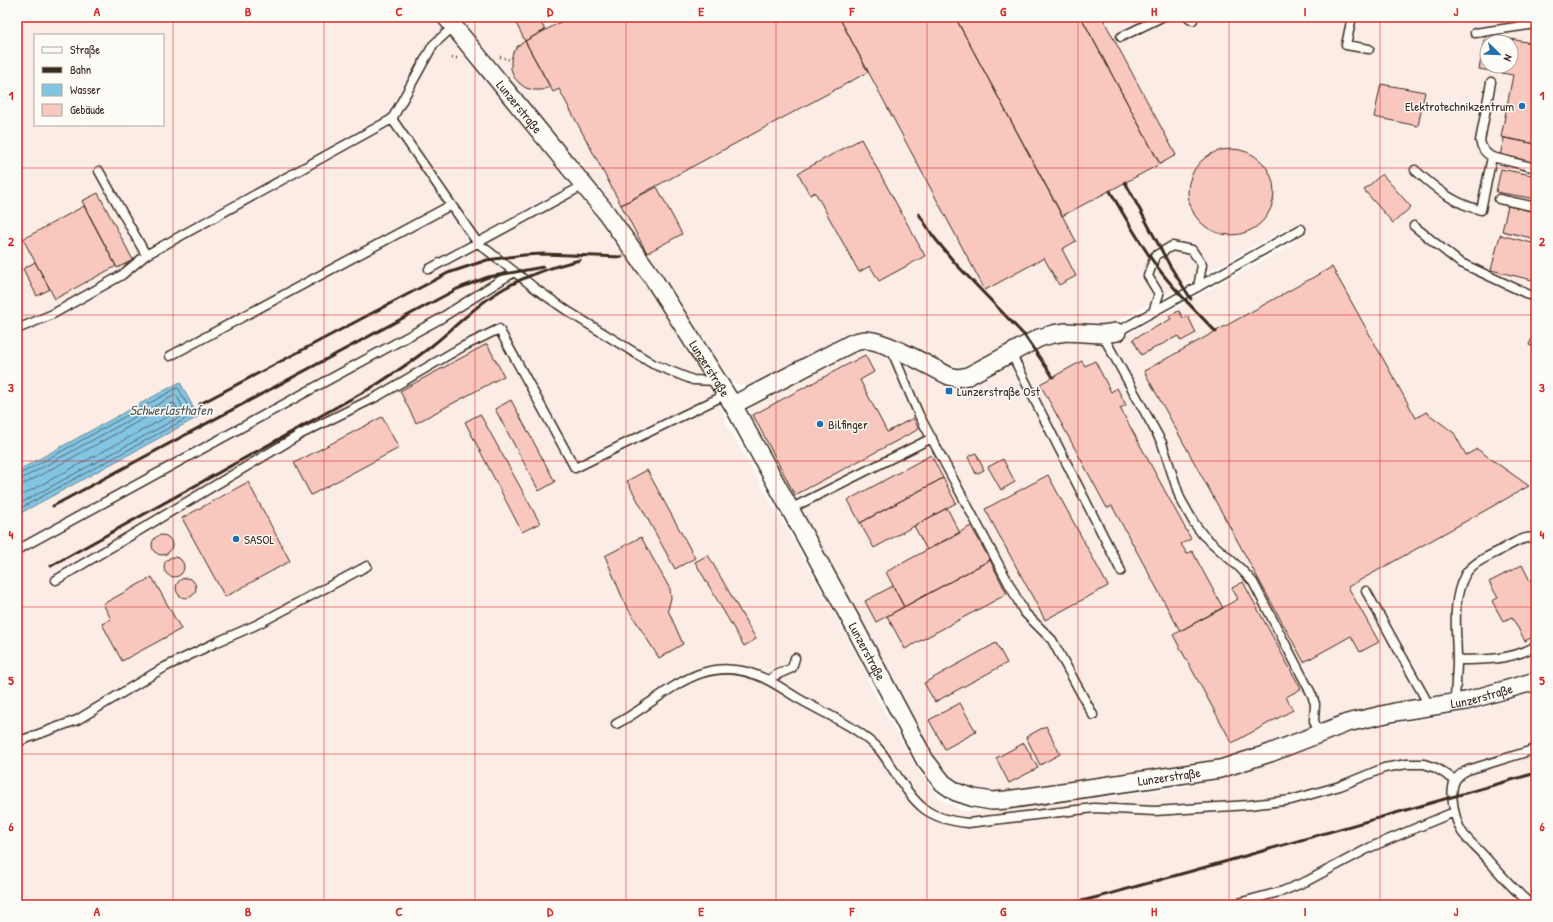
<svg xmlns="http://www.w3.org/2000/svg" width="1553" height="922" viewBox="0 0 1553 922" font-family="'Patrick Hand',sans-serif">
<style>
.built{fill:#fcece6;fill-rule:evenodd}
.water{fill:#82c5e3;stroke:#668794}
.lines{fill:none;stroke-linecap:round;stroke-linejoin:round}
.shore{stroke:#57686d;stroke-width:1}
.building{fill:#f8c8bf;stroke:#3b2a1e;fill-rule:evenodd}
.service-casing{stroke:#3b2a1e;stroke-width:11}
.minor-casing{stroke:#3b2a1e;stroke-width:20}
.path{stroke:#3b2a1e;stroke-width:2.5;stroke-dasharray:1 3;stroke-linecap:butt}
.service{stroke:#fdfcf7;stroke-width:8}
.minor{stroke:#fdfcf7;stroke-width:17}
.rail{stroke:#3b2a1e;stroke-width:3}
.grid{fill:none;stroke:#d62828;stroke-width:1;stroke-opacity:0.55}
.poi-dot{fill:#1f6fb2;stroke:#fdfcf7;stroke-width:1.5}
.labels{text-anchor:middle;stroke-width:3;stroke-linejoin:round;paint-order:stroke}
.poi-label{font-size:13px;fill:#3b2a1e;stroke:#fdfcf7;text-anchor:start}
.street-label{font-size:13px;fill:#3b2a1e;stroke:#fdfcf7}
.water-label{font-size:14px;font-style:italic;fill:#505859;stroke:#fdfcf7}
.neatline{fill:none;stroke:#d62828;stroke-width:1.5}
.grid-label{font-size:13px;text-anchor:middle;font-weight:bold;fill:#d62828}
</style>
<rect width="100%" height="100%" fill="#fdfcf7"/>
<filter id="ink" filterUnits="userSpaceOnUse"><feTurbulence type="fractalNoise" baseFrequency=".025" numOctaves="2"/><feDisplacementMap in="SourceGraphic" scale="8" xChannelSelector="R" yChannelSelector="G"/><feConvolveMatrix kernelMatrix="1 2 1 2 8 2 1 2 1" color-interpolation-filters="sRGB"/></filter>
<g filter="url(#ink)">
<!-- built -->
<path class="built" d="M17 17H434L564 175 621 247 716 391 728 427 814 577 861 662 874 693 918 771 941 800 963 811H993L1176 788 1234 774 1276 761 1310 744 1358 730 1470 712 1536 692V905H17V515L198 417 180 382 17 471ZM35 35H163V125H35Z
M457 17H1536V674L1503 683 1404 700 1355 713 1324 722 1230 758 1195 765 1007 791H987L972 789 957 782 946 774 934 759 748 411 751 405 863 346 874 348 938 379 972 383 982 379 1044 345 1060 342 1083 341 1098 343 1115 341 1295 243 1287 228 1113 324 1100 326 1061 322 1048 324 1037 328 969 365 956 366 940 361 874 330 862 329 847 334 751 386 739 385 730 380 612 204ZM1487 42H1511V66H1487Z"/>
<!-- water -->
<path class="water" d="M180 382 198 417 17 515V471Z"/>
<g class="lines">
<!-- shore -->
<path class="shore" d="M17 474H20L177 388 179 389 192 414 191 416 17 510
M17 479 23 478 175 395 177 396 185 412V414L17 505
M17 485 26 483 172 403 175 404 177 409 176 412 17 498"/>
</g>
<!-- building -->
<path class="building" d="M513 17H538L545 30 525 41Z
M570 17H839L868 72 621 205 559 89 553 92 525 41Z
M839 17H955L1076 241 1062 249 1076 276 1059 285 1044 258 985 290Z
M955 17H1081L1160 164 1062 216Z
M1081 17H1102L1176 155 1160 164Z
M1486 34 1536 44V144L1501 137 1513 75 1479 69ZM1487 42H1511V66H1487Z
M525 41 550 87 542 90H534L526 88 519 83 514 77 511 69V60L513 52 518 46Z
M1381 84 1425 92 1418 126 1374 117Z
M1504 138 1536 144V163L1500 156Z
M861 139 925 256 879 281 870 266 859 272 815 192 810 195 798 173Z
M1188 192a43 43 0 1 1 86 0a43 43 0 1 1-86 0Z
M1501 169 1536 176V199L1496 192Z
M1382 174 1411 207 1393 223 1364 190Z
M657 187 682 234 647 253 621 205Z
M98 193 133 260 117 268 82 201Z
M84 206 116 266 55 299 23 239Z
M1508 206 1536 212V239L1502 231Z
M1500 235 1536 244V281L1491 270Z
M35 262 50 289 37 296 23 269Z
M1332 267 1416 418 1426 412 1454 433 1466 455 1477 449 1529 486 1348 587 1379 642 1360 652 1351 636 1304 662 1144 371Z
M1179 311 1183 318 1188 316 1196 333 1181 341 1178 336 1141 355 1133 339 1171 319 1169 316Z
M1536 328V348L1529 345Z
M487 344 504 376 416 423 400 391Z
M865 355 874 372 860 380 887 432 913 418 919 429 795 495 753 415Z
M1082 361 1085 366 1095 361 1111 392 1117 388 1126 405 1120 408 1191 539 1181 544 1187 554 1192 551 1223 608 1180 631 1112 506 1107 508 1040 384Z
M511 400 555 482 539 491 495 409Z
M480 414 540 523 522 532 465 422Z
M382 417 399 448 311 495 294 463Z
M976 453 984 470 976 474 968 457Z
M931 455 943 478 860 523 848 500Z
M1003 459 1015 482 1001 490 988 467Z
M647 470 695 558 675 569 627 481Z
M1048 475 1108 586 1045 620 985 509Z
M943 478 956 503 874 548 860 523Z
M248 482 290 561 225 597 182 518Z
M947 508 960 533 927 550 914 526Z
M971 526 990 560 904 607 886 572Z
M152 545a10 10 0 1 1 20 0a10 10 0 1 1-20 0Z
M641 537 670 589 671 598 668 610 683 644 659 658 625 604 605 556Z
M708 555 756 639 744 646 695 562Z
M164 567a10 10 0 1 1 20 0a10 10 0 1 1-20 0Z
M990 560 1007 594 905 649 887 616Z
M1522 565 1530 581 1536 578V603L1534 604 1536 607V635L1525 641 1512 617 1503 621 1492 601 1498 598 1489 582Z
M152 577 181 629 122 661 102 624 111 619 103 604Z
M176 588a10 10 0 1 1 20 0a10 10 0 1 1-20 0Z
M1243 582 1301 689 1286 697 1293 710 1232 743 1173 635 1238 599 1232 588Z
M893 586 904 607 876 622 865 601Z
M996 643 1007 663 935 702 924 683Z
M960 703 976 732 945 749 929 720Z
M1046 726 1060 754 1040 765 1026 737Z
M1024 743 1038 768 1009 783 996 758Z"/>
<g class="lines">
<defs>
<path id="service" d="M1188 17 1193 20
M1352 17 1346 45 1369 49
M1475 33 1536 24
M1121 37 1162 17
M1491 82 1480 141C1482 149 1485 153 1492 157L1536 168
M392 119 477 242 536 289 569 312 653 364 693 380 717 381
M1415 170C1435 188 1454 204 1481 210L1492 157
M99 171 146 255 392 119 433 45 454 26
M1499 199 1536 207
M1414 226 1459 262 1536 298
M429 269 584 185
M1153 312 1159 294 1148 276 1155 256 1172 246 1192 250 1202 265 1198 287
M17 329 53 314 122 275 146 255
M1117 332 1301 229
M1102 334 1162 443 1180 498 1194 523 1203 535 1241 569 1253 582 1312 695 1315 704 1314 721 1319 733
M891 349 919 415 1024 612 1052 640 1093 715
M1011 353 1121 571
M170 356 451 205
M790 509 932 438
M19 549 438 320 514 272
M56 580 301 434 378 396 462 347 499 329 575 468 727 394
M1366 591 1430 707
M1457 660C1485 660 1511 660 1536 646
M769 680 774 676 792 668 795 658
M1455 703C1455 688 1457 674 1457 660 1457 632 1451 601 1465 575 1472 563 1487 557 1499 551 1510 545 1523 536 1536 537
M616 724C644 710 673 682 702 673 718 668 737 668 753 674 771 679 785 691 801 700 826 714 855 726 876 746 883 753 888 762 894 771 916 805 926 819 968 823L1094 808 1155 811 1186 809 1249 805 1291 800 1340 786 1384 768 1407 764H1424L1436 768 1455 780
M17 742 77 720 165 667 217 642 256 625 367 566
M1231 905 1283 891 1307 881 1371 847 1454 812
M1532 905C1515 892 1500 873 1485 857 1478 849 1468 841 1462 832 1455 821 1448 791 1456 779 1459 775 1463 772 1468 770L1536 749"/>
<g id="minor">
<path id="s1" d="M446 17 605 211 651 275 733 405 853 624 925 760 943 783 956 792 974 798 992 801 1006 800 1220 769 1270 753 1347 723 1395 712 1466 701 1536 681"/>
<path d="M733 405 850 344C855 342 861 340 865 340 883 339 931 367 949 376L957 378 968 376 1039 338 1053 334 1066 332 1102 334 1117 332"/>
</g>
</defs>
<!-- service casing -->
<use href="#service" class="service-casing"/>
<!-- minor casing -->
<use href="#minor" class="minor-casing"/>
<!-- path -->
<path class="path" d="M500 57 511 60
M452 58H459"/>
<!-- service -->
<use href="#service" class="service"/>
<!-- minor -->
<use href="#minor" class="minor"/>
<!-- rail -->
<path class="rail" d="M1125 182 1170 266 1191 299
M1110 191C1125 217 1140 244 1158 268 1175 291 1196 311 1216 332
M919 214 933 236 955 263 1024 335 1053 377
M200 404 448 273 487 260 524 255 543 254 622 257
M53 506 457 289 488 277 543 267
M51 566 376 385C396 372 416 359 434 344 454 328 473 308 495 294 521 277 550 267 580 260
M1065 905 1102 896 1224 862 1536 773"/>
</g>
</g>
<!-- grid -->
<path class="grid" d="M173 17V905M324 17V905M475 17V905M626 17V905M776 17V905M927 17V905M1078 17V905M1229 17V905M1380 17V905M17 168H1536M17 315H1536M17 461H1536M17 607H1536M17 754H1536"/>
<!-- markers -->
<g class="poi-dot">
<circle cx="1522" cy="106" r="4"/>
<rect x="945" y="387" width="8" height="8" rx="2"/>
<circle cx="820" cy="424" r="4"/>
<circle cx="236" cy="539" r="4"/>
</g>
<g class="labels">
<!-- poi labels -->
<g class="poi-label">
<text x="1514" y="111" text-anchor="end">Elektrotechnikzentrum</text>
<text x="957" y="396">Lunzerstraße Ost</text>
<text x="828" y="429">Bilfinger</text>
<text x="244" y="544">SASOL</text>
</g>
<!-- street labels -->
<g class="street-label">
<text dy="5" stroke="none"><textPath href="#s1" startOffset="116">Lunzerstraße</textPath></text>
<text dy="5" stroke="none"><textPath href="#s1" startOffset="440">Lunzerstraße</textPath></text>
<text dy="5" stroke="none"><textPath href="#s1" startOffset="764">Lunzerstraße</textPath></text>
<text dy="5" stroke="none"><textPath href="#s1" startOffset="1472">Lunzerstraße</textPath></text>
<text dy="5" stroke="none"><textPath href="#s1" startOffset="1148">Lunzerstraße</textPath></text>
</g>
<!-- water labels -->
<g class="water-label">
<text x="171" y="415">Schwerlasthafen</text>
</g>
</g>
<!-- margin -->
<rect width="1553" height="922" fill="none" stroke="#fdfcf7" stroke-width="44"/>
<!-- legend -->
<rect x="34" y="34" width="130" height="92" fill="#fdfcf7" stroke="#afa8a0"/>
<rect x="42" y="47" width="20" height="6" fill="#fdfcf7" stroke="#afa8a0"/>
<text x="70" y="54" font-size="12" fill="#3b2a1e">Straße</text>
<rect x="42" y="67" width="20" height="6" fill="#3b2a1e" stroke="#afa8a0"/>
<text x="70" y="74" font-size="12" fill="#3b2a1e">Bahn</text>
<rect x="42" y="84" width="20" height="12" fill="#82c5e3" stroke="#afa8a0"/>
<text x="70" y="94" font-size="12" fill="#3b2a1e">Wasser</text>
<rect x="42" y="104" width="20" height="12" fill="#f8c8bf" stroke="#afa8a0"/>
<text x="70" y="114" font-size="12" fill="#3b2a1e">Gebäude</text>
<!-- north arrow -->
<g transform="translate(1499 54) rotate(113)"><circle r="19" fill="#fdfcf7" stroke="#afa8a0"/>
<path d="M0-3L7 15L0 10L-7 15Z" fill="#1f6fb2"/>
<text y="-6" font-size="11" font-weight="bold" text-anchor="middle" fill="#3b2a1e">N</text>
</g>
<rect x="22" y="22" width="1509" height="878" class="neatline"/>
<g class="grid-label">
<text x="97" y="16">A</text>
<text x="248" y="16">B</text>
<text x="399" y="16">C</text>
<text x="550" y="16">D</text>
<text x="701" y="16">E</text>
<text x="852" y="16">F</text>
<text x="1003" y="16">G</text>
<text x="1154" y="16">H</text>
<text x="1305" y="16">I</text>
<text x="1456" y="16">J</text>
<text x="11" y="100">1</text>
<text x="1542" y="100">1</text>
<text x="11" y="246">2</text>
<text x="1542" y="246">2</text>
<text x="11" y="392">3</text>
<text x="1542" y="392">3</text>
<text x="11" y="539">4</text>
<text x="1542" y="539">4</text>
<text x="11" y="685">5</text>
<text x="1542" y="685">5</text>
<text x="11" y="831">6</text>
<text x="1542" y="831">6</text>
<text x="97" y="916">A</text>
<text x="248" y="916">B</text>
<text x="399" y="916">C</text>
<text x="550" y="916">D</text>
<text x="701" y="916">E</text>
<text x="852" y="916">F</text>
<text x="1003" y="916">G</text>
<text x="1154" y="916">H</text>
<text x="1305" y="916">I</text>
<text x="1456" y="916">J</text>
</g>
</svg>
